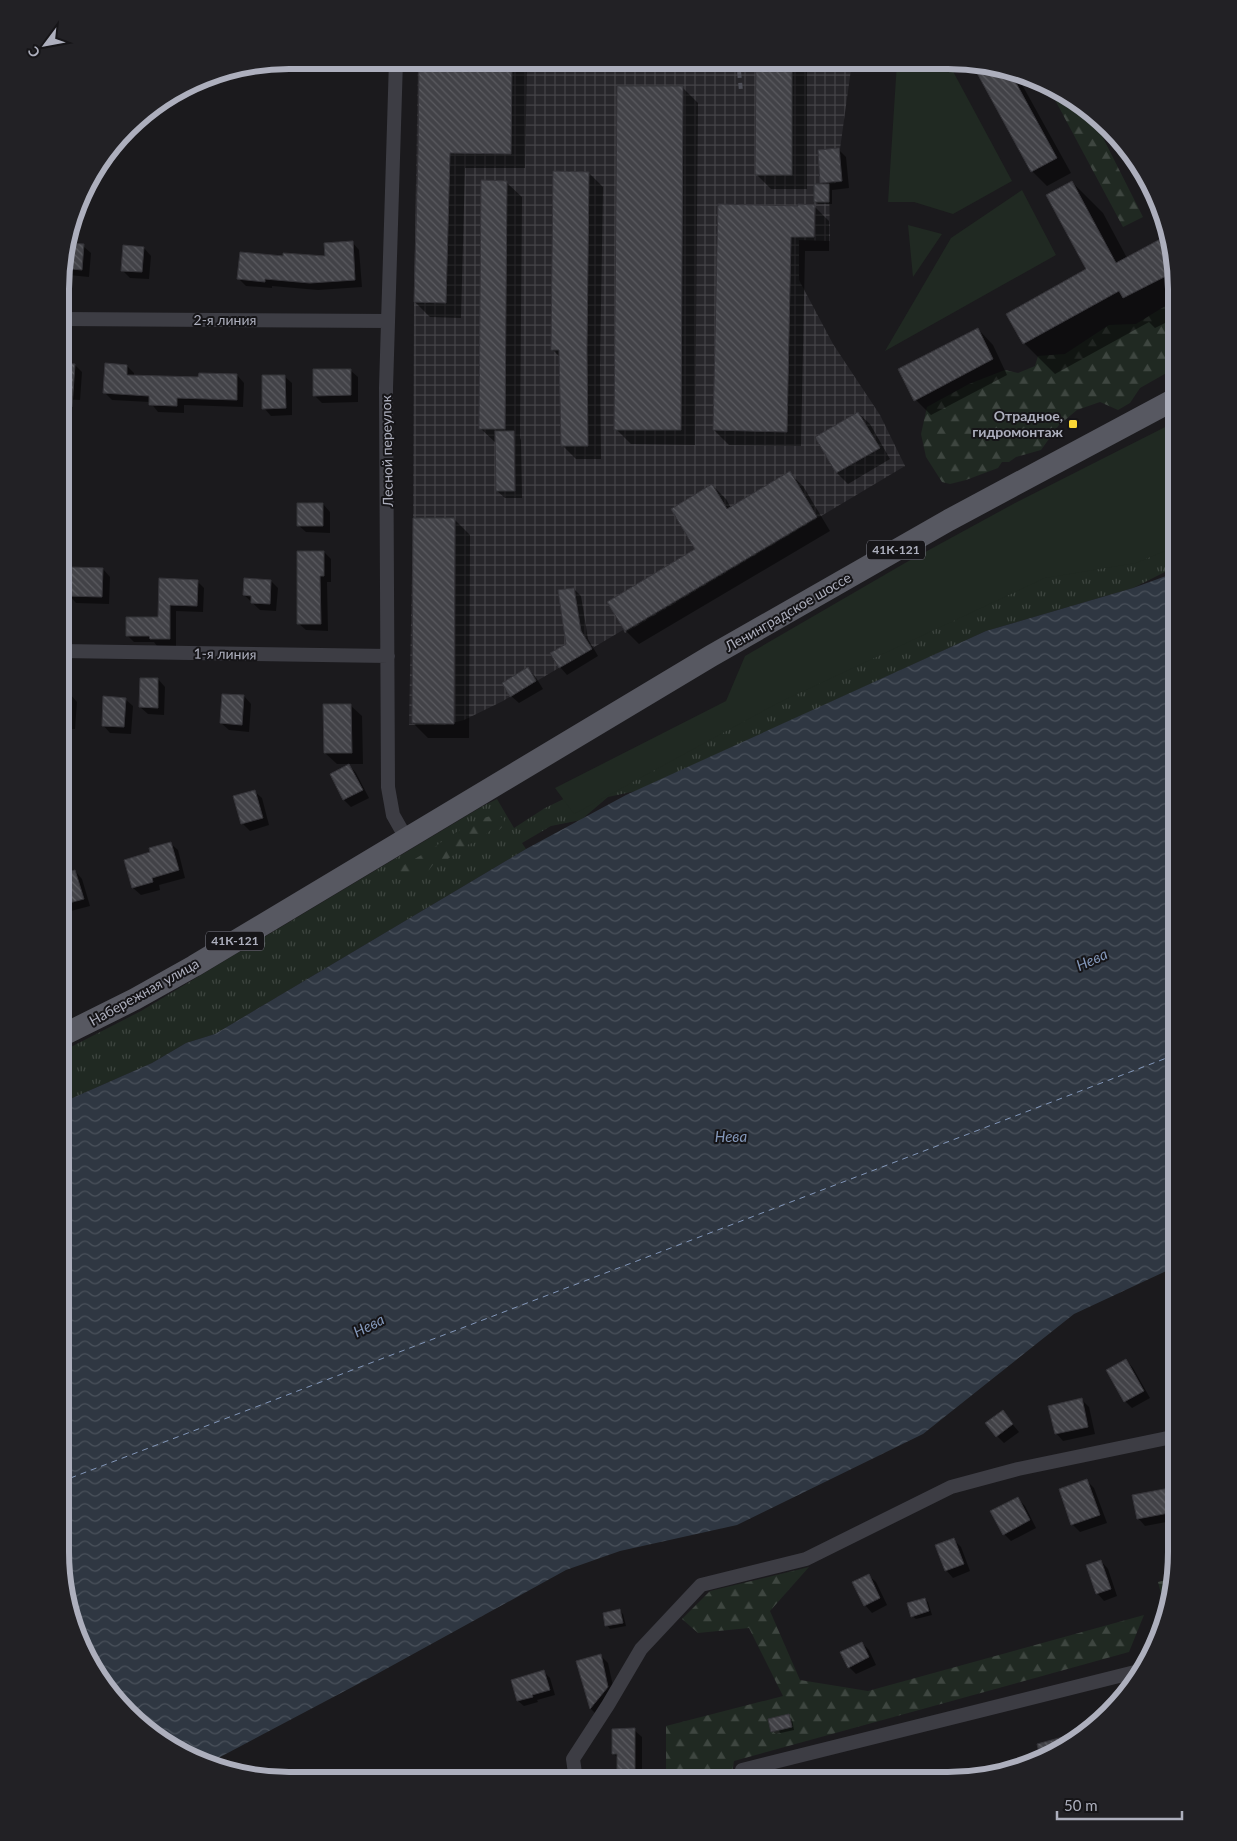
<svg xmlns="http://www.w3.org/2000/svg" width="1237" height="1841" viewBox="0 0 1237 1841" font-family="Lato,sans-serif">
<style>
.industrial{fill:url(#industrial-grid)}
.grass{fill:url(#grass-tufts)}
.forest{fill:url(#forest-firs)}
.green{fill:#202922}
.water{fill:url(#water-waves)}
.shadow{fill:#0007}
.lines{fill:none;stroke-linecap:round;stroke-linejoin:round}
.ferry{stroke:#8397b9;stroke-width:1;stroke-dasharray:6 5;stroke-linecap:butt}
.building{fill:url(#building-back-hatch);stroke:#353439}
.street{stroke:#3d3d44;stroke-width:14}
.primary{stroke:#575861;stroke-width:22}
.rail{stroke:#4e4f57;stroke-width:4;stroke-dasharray:6 5;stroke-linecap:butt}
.poi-dot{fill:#fad635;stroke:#161518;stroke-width:2}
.labels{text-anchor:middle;stroke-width:4;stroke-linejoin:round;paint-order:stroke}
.shield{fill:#161518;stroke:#80818c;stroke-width:1}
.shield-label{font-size:12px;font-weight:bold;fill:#adafbd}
.street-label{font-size:14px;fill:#adafbd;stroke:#161518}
.poi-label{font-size:14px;font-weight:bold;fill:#adafbd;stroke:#161518;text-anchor:end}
.water-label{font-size:15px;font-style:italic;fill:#8397b9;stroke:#161518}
.rim{fill:none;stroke:#adafbd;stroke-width:6}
</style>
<defs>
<pattern id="industrial-grid" width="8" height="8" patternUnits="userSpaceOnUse" patternTransform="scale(1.25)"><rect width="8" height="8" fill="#27262a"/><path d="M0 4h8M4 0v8" fill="none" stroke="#444347"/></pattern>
<pattern id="grass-tufts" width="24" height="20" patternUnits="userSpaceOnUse" patternTransform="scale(1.25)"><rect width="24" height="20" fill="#202922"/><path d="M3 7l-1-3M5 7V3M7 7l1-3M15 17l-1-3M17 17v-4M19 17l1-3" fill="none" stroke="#3e4640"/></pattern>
<pattern id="forest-firs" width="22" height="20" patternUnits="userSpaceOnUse" patternTransform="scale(1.25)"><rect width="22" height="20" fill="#202922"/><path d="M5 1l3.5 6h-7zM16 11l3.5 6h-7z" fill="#3e4640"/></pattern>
<pattern id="water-waves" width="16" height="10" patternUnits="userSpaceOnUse" patternTransform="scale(1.25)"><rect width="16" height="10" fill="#2f3742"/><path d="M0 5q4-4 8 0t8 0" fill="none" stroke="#4a515b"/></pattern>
<pattern id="building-back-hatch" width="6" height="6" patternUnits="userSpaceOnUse" patternTransform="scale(1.25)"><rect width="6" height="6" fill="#424247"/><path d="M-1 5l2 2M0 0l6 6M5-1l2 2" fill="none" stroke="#5b5b60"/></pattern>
</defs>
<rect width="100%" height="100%" fill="#1b1a1d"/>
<!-- industrial -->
<path class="industrial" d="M418 60 852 62 840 149 842 182 829 184 830 241 799 240V280L833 344 880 415 905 466 625 633 623 630 503 701 464 720 444 725H409L413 518 414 303Z"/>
<!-- grass -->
<path class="grass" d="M1177 543V566L1133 588 986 631 636 791 608 797 581 820 551 826 522 843 526 849 215 1034 186 1043 152 1063 61 1103V1052L141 1011 483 806 497 799 514 828 545 808 574 794 1017 585Z"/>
<!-- forest -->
<path class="forest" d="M1046 83 1088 108 1143 217 1123 227Z
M1177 300V367L1140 388 1130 403 1118 410 1100 402 1077 410 1059 425 1041 450 1016 457 1009 462H1002L998 468 966 480 950 484 942 482 926 457 921 434 927 407 969 384 1005 370 1018 373 1035 366 1038 356 1065 354 1109 325 1136 324 1162 308Z
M497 815 503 818 505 824 499 830H491L477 842 469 844 445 861 435 862 429 870 399 880 394 877V871C402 865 410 862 418 857 441 845 471 817 497 815Z
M809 1567 770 1611 800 1680 868 1691 1144 1615 1129 1652 734 1761 731 1780H666V1726L783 1696 749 1628 698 1633 682 1619 710 1591Z
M1174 1578 1165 1626 1141 1674 1142 1658 1165 1609 1158 1582Z"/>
<!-- green -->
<path class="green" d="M897 62H948L1012 181 953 214 914 202H888Z
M1022 190 1056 255 885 351 951 238Z
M908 225 942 234 913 277Z
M1177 421V546L1136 563 1045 578 776 704 574 814 555 788 726 701 745 656 905 563 1015 503Z"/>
<!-- water -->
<path class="water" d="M1177 572V1266L1074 1314 923 1434 737 1525 620 1551 566 1570 375 1675 205 1765 150 1734 107 1692 78 1640 60 1552 61 1103 152 1063 186 1043 215 1034 526 849 626 795 986 631 1133 588Z"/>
<!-- shadow -->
<path class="shadow" d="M420 60 527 61 525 168H465L461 318 430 317 415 302Z
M284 61V67L262 64Z
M757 61H806L807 63V189H771L756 174Z
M973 62H978L1015 72 1071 173 1047 186 1032 171Z
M683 88 698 103 695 445 631 444 616 429Z
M839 150 846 157 849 188 832 190V204H818L815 201 824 185 822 183Z
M589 173 603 187 600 365 601 459H576L562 445 561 358 552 349Z
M506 182 522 197 520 438 521 440 522 498H505L497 491 496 443 480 428Z
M1072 182 1103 213 1127 258 1167 237 1177 289V317L1155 328 1149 322 1055 374 1024 343 1088 270Z
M814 206 829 221V251H805L801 446 729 445 714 430 800 207Z
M352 242 359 250 362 287 318 290 272 286V288L246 286 239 279 284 257 326 258Z
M67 245 83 246 91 253 89 277 69 275 62 268 63 256Z
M144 248 151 256 149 279 130 278 122 270Z
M978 329 993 345 1007 375 931 415 916 400Z
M62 364 75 365 82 372 80 400 62 399Z
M127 366 134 373V376L200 379 237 375 244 383 243 407 184 405V413L158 412 150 402 112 400 104 392Z
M350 370 358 377V402L322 403 315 396Z
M284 376 292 383V415L271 416 264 408Z
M858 413 870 424 890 459 848 484 837 473 816 438Z
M789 473 803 486 830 531 639 644 626 631 608 602 696 549 712 485 726 499 731 508Z
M323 504 330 512V533L306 532 298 525Z
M454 519 470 535 469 738H428L413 723Z
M324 552 331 559V582H327L328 631 306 630 298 623Z
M103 569 110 577 109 604 76 603 69 595Z
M160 580 197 581 204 588 203 612 176 611V646H157L154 642H134L127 635 159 618Z
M271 581 278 588 276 611 260 610 244 595Z
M574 589 581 596 588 639 598 656 567 675 560 667 568 644Z
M528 669 535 676 543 689 519 703 511 696Z
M158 679 165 687 164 715 148 714 140 707Z
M61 694H70L77 702 75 729H61Z
M244 696 251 704 249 732 229 730 221 723Z
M125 699 133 706 131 734 110 733 103 725Z
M350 705 362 716 363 764H337L325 753Z
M349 765 356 773 369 798 351 807 344 800 331 774Z
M254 791 262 798 269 825 250 831 243 824 235 797Z
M170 843 178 850 185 878 159 885 160 890 141 895 133 888 125 861 152 853Z
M75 871 82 879 90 906 71 911 63 904Z
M1126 1360 1133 1368 1150 1398 1132 1408 1125 1401Z
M1082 1400 1089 1407 1095 1434 1063 1441 1056 1433Z
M1002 1412 1019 1432 1004 1443 997 1436Z
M1087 1481 1094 1488 1107 1523 1080 1532 1072 1524Z
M1177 1488V1520L1145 1526 1138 1518 1134 1496Z
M1017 1498 1025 1506 1036 1528 1011 1541 1004 1534Z
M953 1539 961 1547 970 1571 953 1578 946 1570Z
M1101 1561 1108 1569 1117 1596 1104 1601 1097 1593Z
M868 1575 876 1582 887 1605 872 1613 865 1605Z
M925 1599 928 1602 932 1615 916 1619 912 1616Z
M620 1611 623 1614 626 1626 610 1629 607 1625Z
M862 1643 869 1650 876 1665 856 1674 849 1667Z
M601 1656 608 1663 615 1695 598 1716 591 1709 578 1662Z
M544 1672 550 1678 555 1695 537 1700 538 1702 524 1706 518 1701Z
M788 1716 792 1719 794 1730 776 1734 772 1731Z
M634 1730 642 1737V1780H646H618V1758L614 1754Z"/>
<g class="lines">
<!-- ferry -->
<path class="ferry" d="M60 1482 1177 1054"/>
</g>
<!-- building -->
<path class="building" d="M419 60 512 61 511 154 450 153 446 303 414 302 418 152Z
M756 61H792V175H755Z
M971 62H978L1009 70 1057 158 1031 172Z
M617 86H683L681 430H614Z
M839 148 842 181 820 183 818 150Z
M553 171 589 172 587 350 588 446H561L559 350H551Z
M481 180 507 181 505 429H479Z
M1072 181 1116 263 1166 236 1174 272 1123 298 1119 291 1023 344 1006 314 1086 269 1046 195Z
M814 184H829V202H814Z
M718 204 798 206V204L815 205 814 237H791L787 432 713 430Z
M353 241 355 280 310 283 265 279V282L237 279 240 252 283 256V253L325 256 324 243Z
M67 243 84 244 82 270 62 268V259Z
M123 245 144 247 142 272 121 271Z
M978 328 993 359 914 401 898 369Z
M62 363 75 364 72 407H62Z
M105 363 127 365V375L198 377 199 373 237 374V400L177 398V406L149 405V396L103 393Z
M313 369H351V395L313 396Z
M262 375H285L286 408 262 409Z
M858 412 880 448 836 473 815 437Z
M495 431H514L515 491H496Z
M790 471 817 517 625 631 607 602 695 549 671 509 712 484 727 509Z
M297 503H323V526H297Z
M413 518H455L454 724 412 723Z
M297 551H324V576H320L321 624H297Z
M69 567 103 568 102 597 68 596Z
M159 578 198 580 197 606 170 605V639H150L149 636H126V617H158Z
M244 578 271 580 270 604 251 603V596L243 595Z
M574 588 581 631 592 649 559 668 550 653 566 644 558 590Z
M528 667 536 681 510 697 502 683Z
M140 678H158V708L139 707Z
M222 694 244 695 242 725 220 723Z
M103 696 126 698 124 727 102 726Z
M323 704H351L352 753H324Z
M349 764 363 790 343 800 330 774Z
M255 790 263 818 241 824 233 796Z
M171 842 179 870 152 878 153 882 132 888 124 860 150 852 149 848Z
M75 870 84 899 61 905V874Z
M1126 1359 1144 1391 1124 1402 1106 1370Z
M1082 1398 1088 1427 1055 1434 1048 1406Z
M1003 1410 1013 1424 996 1437 985 1423Z
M1087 1479 1100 1515 1071 1525 1059 1489Z
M1170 1488 1174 1512 1137 1519 1132 1495Z
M1018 1497 1030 1520 1003 1535 990 1511Z
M954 1538 964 1564 945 1571 935 1545Z
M1101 1560 1111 1589 1096 1594 1086 1565Z
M869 1574 880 1598 864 1606 852 1582Z
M925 1598 929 1611 911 1617 907 1603Z
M620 1609 623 1623 605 1626 603 1613Z
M862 1642 869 1657 848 1668 840 1652Z
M601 1654 608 1687 590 1709 576 1661Z
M544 1670 550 1690 532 1695 533 1697 517 1701 511 1680Z
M789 1714 792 1727 771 1732 768 1719Z
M635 1728V1780H617V1754H612V1729Z
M1081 1732 1082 1735 1041 1760 1037 1744Z"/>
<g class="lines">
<!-- street -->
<path class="street" d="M396 60 386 388 388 787 393 815 406 838
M1128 148 1162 213
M62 319 388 321
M61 651 388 656
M576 1780 573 1759 608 1705 641 1649 701 1585 806 1559 951 1487 1018 1469 1177 1436
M740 1780 742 1770 1143 1670"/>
<!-- primary -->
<path class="primary" d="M61 1036 135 999 194 966 711 656 949 520 1177 398"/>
<!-- rail -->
<path class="rail" d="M738 61 741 91"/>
</g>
<!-- markers -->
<rect class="poi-dot" x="1068" y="419" width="10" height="10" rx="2.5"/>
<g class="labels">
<!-- shield labels -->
<g class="shield">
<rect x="867" y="540.5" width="58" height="19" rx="4"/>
<rect x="206" y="931.5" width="58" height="19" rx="4"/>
</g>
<g class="shield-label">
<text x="896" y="554">41К-121</text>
<text x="235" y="945">41К-121</text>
</g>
<!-- street labels -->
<g class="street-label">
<text x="225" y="325">2-я линия</text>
<text transform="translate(387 451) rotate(-91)" y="5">Лесной переулок</text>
<text transform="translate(788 612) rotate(-30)" y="5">Ленинградское шоссе</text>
<text transform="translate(225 654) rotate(1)" y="5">1-я линия</text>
<text transform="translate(144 992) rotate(-29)" y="5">Набережная улица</text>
</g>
<!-- poi labels -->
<g class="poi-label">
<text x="1063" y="421">Отрадное,<tspan x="1063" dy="16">гидромонтаж</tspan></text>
</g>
<!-- water labels -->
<g class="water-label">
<text transform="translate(1092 960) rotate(-24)" y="5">Нева</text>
<text x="731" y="1142">Нева</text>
<text transform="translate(369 1326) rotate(-27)" y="5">Нева</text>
</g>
</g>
<!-- crop -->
<path d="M0 0H1237V1841H0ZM289 69H948A220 220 0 0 1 1168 289V1552A220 220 0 0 1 948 1772H289A220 220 0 0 1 69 1552V289A220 220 0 0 1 289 69Z" fill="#222125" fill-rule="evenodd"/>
<path class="rim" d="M289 69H948A220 220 0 0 1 1168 289V1552A220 220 0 0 1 948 1772H289A220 220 0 0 1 69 1552V289A220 220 0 0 1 289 69Z"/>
<!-- north arrow -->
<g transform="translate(45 45) rotate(238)" stroke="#161518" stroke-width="4" paint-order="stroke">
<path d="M0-4L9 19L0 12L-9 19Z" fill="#adafbd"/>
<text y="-8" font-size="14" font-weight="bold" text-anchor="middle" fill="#adafbd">С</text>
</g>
<!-- scale -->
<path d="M1057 1811v8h125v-8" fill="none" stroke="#adafbd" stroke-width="2.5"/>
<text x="1064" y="1811" font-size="15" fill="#adafbd" stroke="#161518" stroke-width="4" paint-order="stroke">50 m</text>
</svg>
